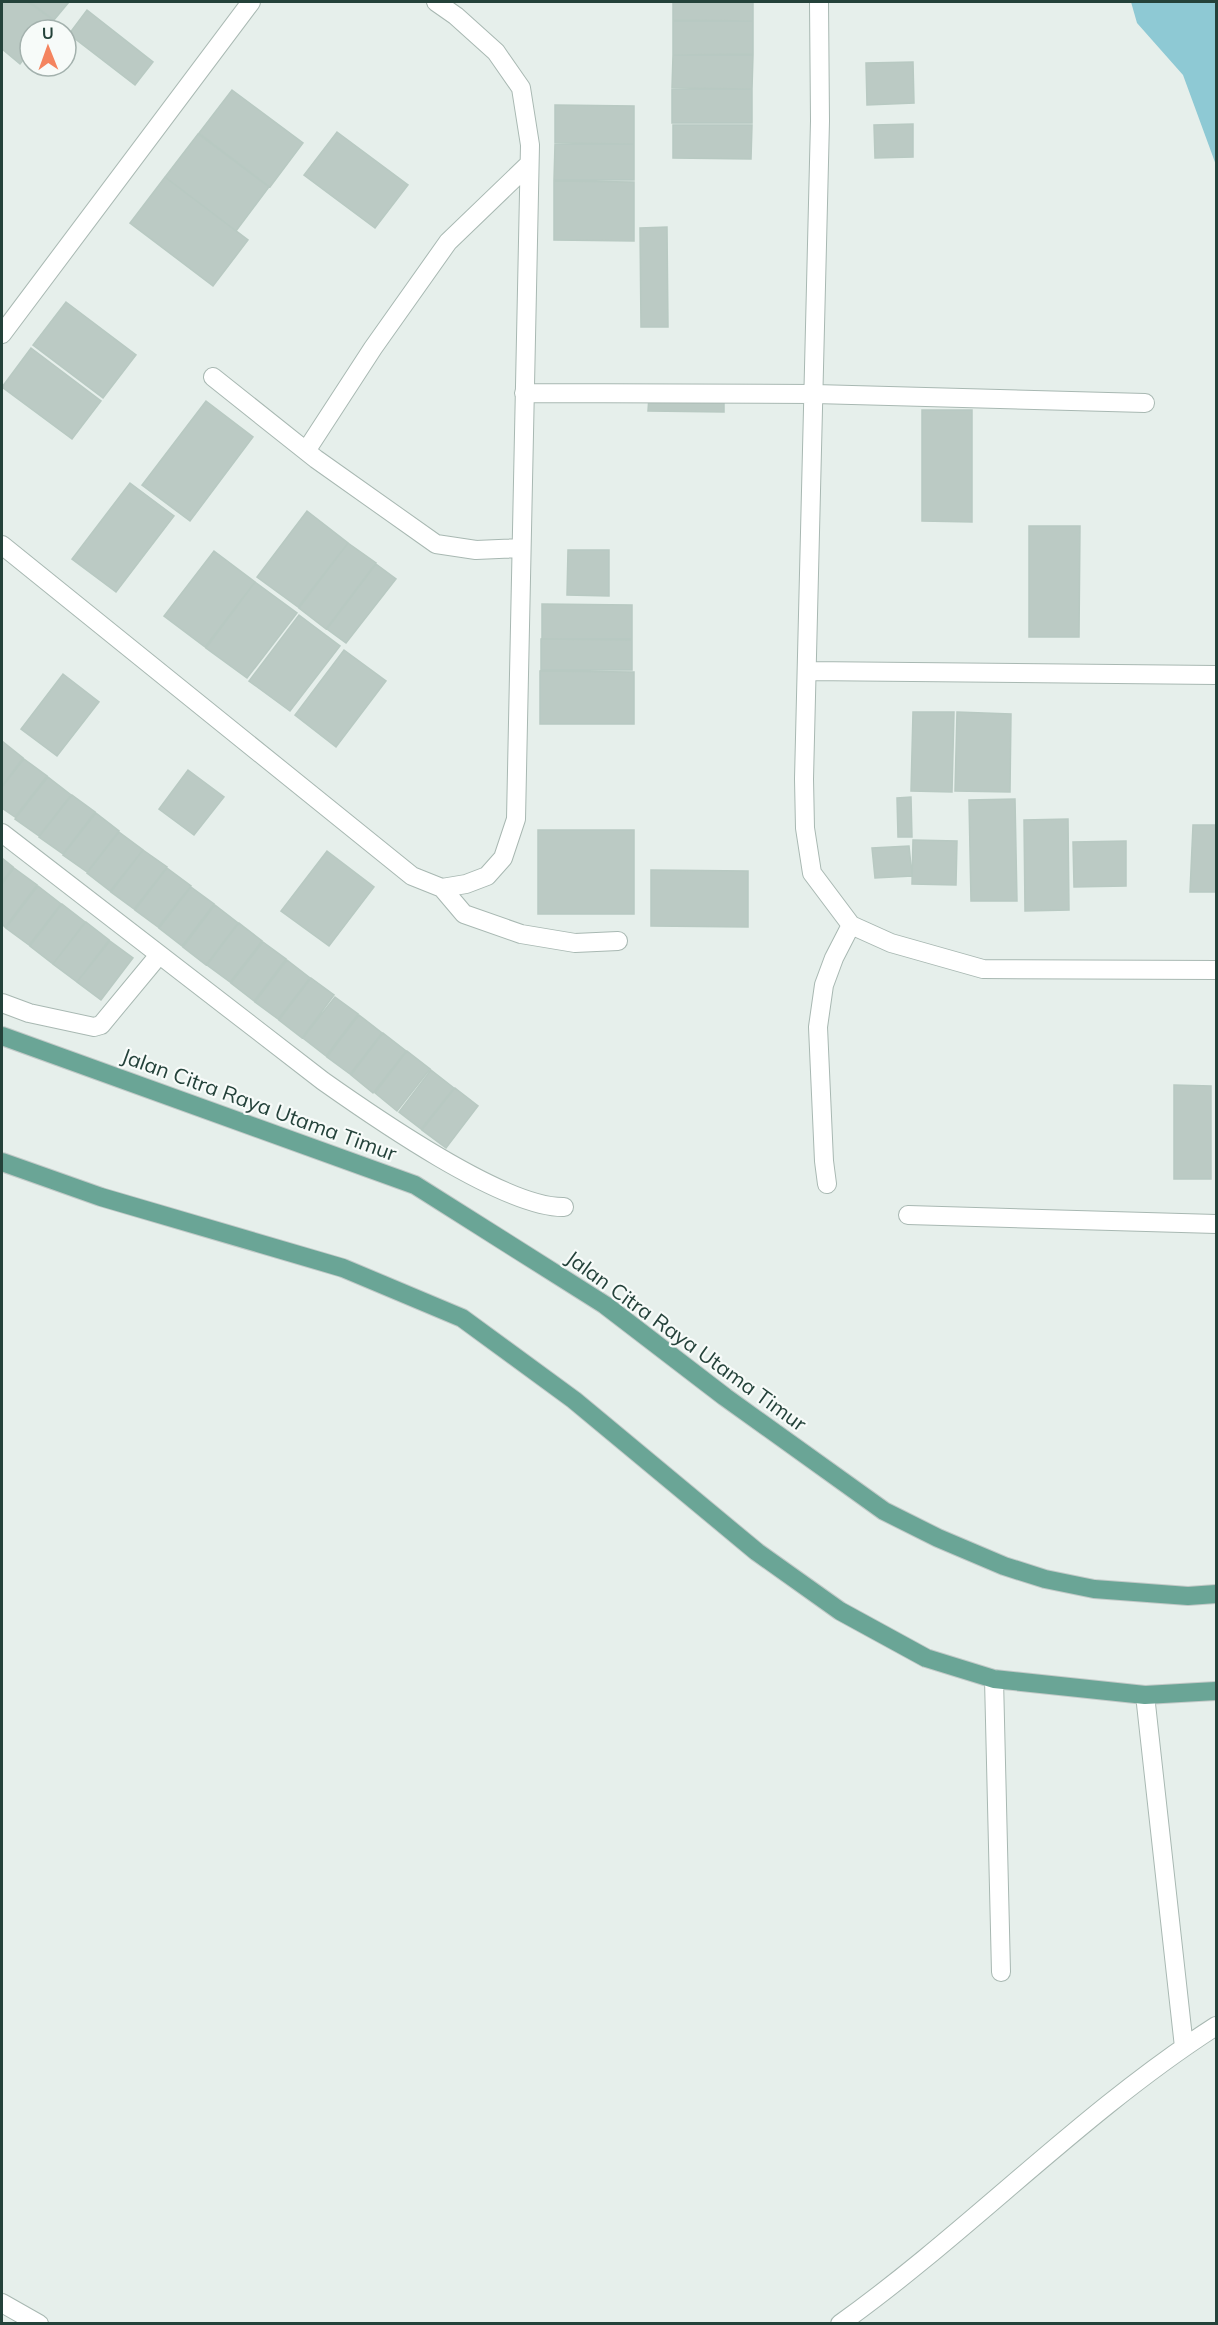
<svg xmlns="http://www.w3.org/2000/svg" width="1218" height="2325" viewBox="0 0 1218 2325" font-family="Mulish,sans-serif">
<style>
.water{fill:#8ec9d4}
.building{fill:#bbcac4;stroke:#b8c9c2;stroke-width:1.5}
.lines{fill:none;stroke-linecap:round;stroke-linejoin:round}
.minor-casing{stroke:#a8b8b2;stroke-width:20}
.major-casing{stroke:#c2cac8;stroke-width:20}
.minor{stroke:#fff;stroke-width:18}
.major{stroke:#6aa596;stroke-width:18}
.labels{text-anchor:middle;stroke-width:4.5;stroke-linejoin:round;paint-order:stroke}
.street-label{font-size:21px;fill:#24423a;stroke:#f7fbf9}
</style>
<rect width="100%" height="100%" fill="#e6efeb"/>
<!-- water -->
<path class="water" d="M1131 2H1216V165L1183 75 1137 23Z"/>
<!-- building -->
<path class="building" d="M2 2H28L54 21 46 30H30V51L20 64 2 49Z
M30 2H69L54 20Z
M673 2H753V21L673 20Z
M87 10 153 62 135 85 69 34Z
M673 21H753V54L673 55Z
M673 55H753L752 89 672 88Z
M913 62 914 103 867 105 866 63Z
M672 89H752V123H672Z
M232 90 303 143 270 187 199 133Z
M555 105 634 106V144L555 143Z
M913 124V157L875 158 874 125Z
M673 125H752L751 159 673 158Z
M337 132 408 185 375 228 304 175Z
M198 134 269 187 236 231 165 177Z
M555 144H634V180H554Z
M165 177 248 240 213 286 130 223Z
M554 181 634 182V241L554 240Z
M667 227 668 327H641L640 228Z
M66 302 136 355 103 398 33 345Z
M31 348 101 401 72 439 2 387Z
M649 396 724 397V412L648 411Z
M206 401 253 437 190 521 142 485Z
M922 410H972V522L922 521Z
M130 483 174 516 116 592 72 559Z
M307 511 348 543 298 607 257 577Z
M1029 526H1080L1079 637H1029Z
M348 543 376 563 326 629 299 608Z
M568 550H609V596L567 595Z
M214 551 255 582 205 647 164 616Z
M376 564 396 579 346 643 327 629Z
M255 582 297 613 247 678 206 648Z
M542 604 632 605V639H542Z
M299 615 340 646 290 711 249 681Z
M541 639 632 640V670H541Z
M344 650 386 681 336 747 295 715Z
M540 671 634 672V724H540Z
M63 674 99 702 57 756 21 729Z
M913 712H954L952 792 911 791Z
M957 712 1011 714 1010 792 955 791Z
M2 741 23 758 2 786Z
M24 759 47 776 15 817 2 808V787Z
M188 770 224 797 194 835 159 809Z
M48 777 71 795 39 836 15 819Z
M72 795 95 812 63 854 39 837Z
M911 797 912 837H898L897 798Z
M1015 799 1017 901H971L969 800Z
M96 813 119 831 87 872 63 855Z
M1068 819 1069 910 1025 911 1024 820Z
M1193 825H1216V892H1190Z
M538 830H634V914H538Z
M119 832 143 850 110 891 87 873Z
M913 840 957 841 956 885 912 884Z
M1126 841V886L1074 887 1073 842Z
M909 846 912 876 875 878 872 848Z
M143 850 167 867 134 909 111 892Z
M327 851 374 887 329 946 281 911Z
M2 858 13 867 2 882Z
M14 868 37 885 5 927 2 924V884Z
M167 868 191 886 158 927 135 910Z
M651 870 748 871V927L651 926Z
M38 886 61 904 29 945 6 928Z
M191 887 214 904 182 946 159 928Z
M62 904 85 922 53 964 30 946Z
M215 905 238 923 206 965 183 947Z
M86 922 109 940 77 982 53 964Z
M239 923 262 941 230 982 207 965Z
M110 941 133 958 101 1000 77 982Z
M263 942 286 959 254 1001 231 983Z
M287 960 310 978 278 1019 255 1002Z
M311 978 334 995 302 1038 279 1020Z
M335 997 358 1014 326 1056 303 1038Z
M359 1015 382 1033 350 1074 327 1057Z
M383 1033 406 1051 373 1093 351 1075Z
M407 1051 430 1069 397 1111 375 1093Z
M431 1070 454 1088 421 1129 399 1112Z
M1174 1085 1211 1086V1179H1174Z
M455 1088 478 1106 446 1148 422 1130Z"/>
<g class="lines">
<defs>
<path id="minor" d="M819 2 820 121 804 779 805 828 812 873 851 925 891 943 983 969 1216 970
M2 334 251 2
M213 377 316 459 436 544 476 550 521 548
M524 393 815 394 1145 403
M306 451 373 348 448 242 529 164
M2 545 412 876 442 888 466 884 487 876 503 858 516 819 530 145 521 88 496 52 456 16 436 2
M807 671 1216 675
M2 833 323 1081C374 1117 504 1208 564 1207
M442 888 464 914 521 934 575 943 618 941
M2 1003 29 1013 94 1027 101 1025 159 955
M827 1184 824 1161 818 1027 824 985 834 958 851 925
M908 1215 1216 1224
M994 1679 1001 1972
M1145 1695 1184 2047
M2 2303 39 2324
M840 2324C970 2231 1082 2112 1216 2026"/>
<path id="major" d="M2 1036 415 1185 605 1305 725 1397 884 1511 938 1538 1004 1566 1045 1579 1094 1589 1188 1596 1216 1594
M2 1162 101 1197 343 1268 462 1318 574 1400 757 1552 840 1611 926 1658 994 1679 1145 1695 1216 1691"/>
</defs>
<!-- minor casing -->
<use href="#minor" class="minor-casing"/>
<!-- major casing -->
<use href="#major" class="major-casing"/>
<!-- minor -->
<use href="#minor" class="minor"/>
<!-- major -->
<use href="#major" class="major"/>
</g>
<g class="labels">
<!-- street labels -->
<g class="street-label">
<text transform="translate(259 1105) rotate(20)" y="7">Jalan Citra Raya Utama Timur</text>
<text transform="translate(686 1341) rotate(36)" y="7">Jalan Citra Raya Utama Timur</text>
</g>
</g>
<!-- border -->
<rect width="1218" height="2325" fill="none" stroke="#24423a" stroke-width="6"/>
<!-- north arrow -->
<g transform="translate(48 48) rotate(359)"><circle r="28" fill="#f7fbf9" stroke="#a3b1ad" stroke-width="1.5"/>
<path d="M0-4.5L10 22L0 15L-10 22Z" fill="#f4845f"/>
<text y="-9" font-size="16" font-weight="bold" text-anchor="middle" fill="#24423a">U</text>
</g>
</svg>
